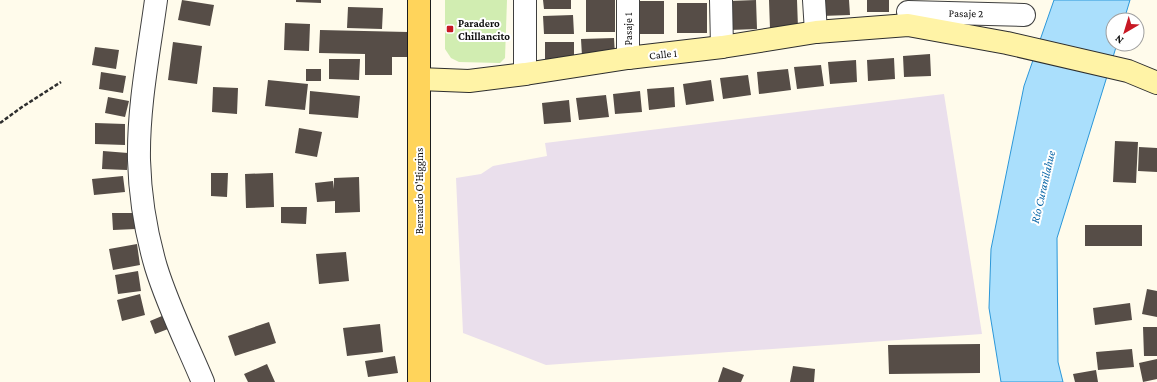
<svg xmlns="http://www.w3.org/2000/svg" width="1157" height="382" viewBox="0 0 1157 382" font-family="'Crimson Pro',serif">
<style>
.industrial{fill:#eadfec}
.green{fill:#d1edb1}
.water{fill:#aadffc;stroke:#2b97d9}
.building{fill:#564d47}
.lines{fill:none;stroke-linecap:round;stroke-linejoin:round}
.street-casing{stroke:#3f3f3f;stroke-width:24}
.secondary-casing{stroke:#2e2e2e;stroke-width:24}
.primary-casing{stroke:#1d1d1d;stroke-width:24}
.path{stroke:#2e2e2e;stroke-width:2.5;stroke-dasharray:4 2;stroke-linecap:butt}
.street{stroke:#fff;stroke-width:22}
.secondary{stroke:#fff3a6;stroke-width:22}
.primary{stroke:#ffd45b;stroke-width:22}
.poi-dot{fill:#c81824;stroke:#fff;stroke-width:1.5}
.labels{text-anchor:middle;stroke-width:4;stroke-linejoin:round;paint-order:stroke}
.street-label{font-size:11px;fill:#0c0c0c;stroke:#fff}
.poi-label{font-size:11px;font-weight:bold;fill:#0c0c0c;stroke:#fff;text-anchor:start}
.water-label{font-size:12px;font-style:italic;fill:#0b67a8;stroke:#fff}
</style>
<rect width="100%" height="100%" fill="#fffbeb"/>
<!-- industrial -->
<path class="industrial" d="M944 94 982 334 546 365 463 333 456 178 481 174 493 166 547 156 545 143Z"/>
<!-- green -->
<path class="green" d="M445 0H507L505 58 500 63 459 62 451 58 445 49Z"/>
<!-- water -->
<path class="water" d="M1054 0H1130L1124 20H1113V44H1117L1057 238 1058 362 1063 382H1001L989 308 991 249 1024 86Z"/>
<!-- building -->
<path class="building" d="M182 0 214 5 210 26 178 20Z
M296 0H321V3L296 2Z
M543 0H571V9H544Z
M586 0H615V32H586Z
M756 0 757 29 730 30 729 1Z
M769 0H797L798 28 770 29Z
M821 0H849L850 15 821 16Z
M867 0H889V12H867Z
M638 1H664V34H638Z
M677 3H707V33H677Z
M348 7 383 8 382 29 347 28Z
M573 15 574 34H544L543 16Z
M285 23 310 24 309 51 284 50Z
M320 30 408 32 407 57H392V75H365V54L319 53Z
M614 38 615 55 582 56 581 39Z
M173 42 202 46 197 84 168 80Z
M545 42H574V60H545Z
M95 47 119 50 116 69 92 65Z
M930 54 931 76 904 77 903 56Z
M894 58 895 79 868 81 867 60Z
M329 59H360L359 80 329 79Z
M856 60 857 82 830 84 828 62Z
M821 65 824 86 797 89 794 67Z
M306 69H321V81H306Z
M788 69 791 90 759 94 757 72Z
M101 72 126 76 123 93 99 89Z
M748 75 751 95 723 99 720 78Z
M268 80 308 84 305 110 265 106Z
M711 80 714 101 686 105 683 84Z
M213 87 238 88 237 114 212 112Z
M674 87 675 107 649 110 647 89Z
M310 91 360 96 358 118 309 114Z
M640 91 642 112 615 114 613 94Z
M606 95 609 117 579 120 576 98Z
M108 97 129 101 125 117 105 113Z
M569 100 571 122 544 124 542 103Z
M95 123 125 124V145L95 144Z
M299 128 322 132 317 157 295 153Z
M1115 141 1138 142 1136 183 1113 182Z
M1139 147 1157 148V172L1138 171Z
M103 151 128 153 127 170 102 169Z
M211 173H228L227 197 211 196Z
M273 173 274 207 246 208 245 174Z
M123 176 125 192 94 195 92 179Z
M359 177 360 212 335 213V201L317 202 315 183 333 181 334 189V178Z
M281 207H307L306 224 281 223Z
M112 213H135L136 229 113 230Z
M1085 225H1142V246H1085Z
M137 244 140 265 113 270 109 249Z
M346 252 349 281 319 284 316 254Z
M138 271 141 291 118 294 115 275Z
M1147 289 1157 291V317L1142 314Z
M140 294 145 315 122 321 117 300Z
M1130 303 1132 320 1095 325 1093 308Z
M162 316 168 329 155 334 150 321Z
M269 322 276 343 235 356 228 336Z
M380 324 383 352 347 356 343 328Z
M1143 327H1157V356H1144Z
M980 344V373L889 374 888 345Z
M1132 349 1134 367 1098 370 1096 352Z
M395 356 398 373 368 377 365 361Z
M1157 359V379L1143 382 1139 363Z
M267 364 275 382H248L244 374Z
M793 366 815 369 814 382H790Z
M723 367 744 375 741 382H718Z
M1096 370 1098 382H1075L1073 374Z"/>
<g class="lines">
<defs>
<path id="street" d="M156 0C149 52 138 107 139 160 140 195 146 233 156 267 168 306 187 344 203 382
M525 0V74
M721 0 722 47
M814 0 816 32
M908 12 1024 15
M628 58V0"/>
<path id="secondary" d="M419 79 469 81 525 74 628 58 722 47 816 32 908 25 1007 43 1128 71 1157 83"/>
<path id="primary" d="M419 0V382"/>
</defs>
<!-- street casing -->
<use href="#street" class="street-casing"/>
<!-- secondary casing -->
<use href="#secondary" class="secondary-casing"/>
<!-- primary casing -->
<use href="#primary" class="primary-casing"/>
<!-- path -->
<path class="path" d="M0 123 22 107 61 82"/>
<!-- street -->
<use href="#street" class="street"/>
<!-- secondary -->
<use href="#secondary" class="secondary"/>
<!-- primary -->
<use href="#primary" class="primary"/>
</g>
<!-- markers -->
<rect class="poi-dot" x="446" y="25" width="8" height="8" rx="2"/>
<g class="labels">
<!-- street labels -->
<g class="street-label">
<text transform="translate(966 13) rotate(1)" y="4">Pasaje 2</text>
<text transform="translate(628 29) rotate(-90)" y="4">Pasaje 1</text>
<text transform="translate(663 54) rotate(-6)" y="4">Calle 1</text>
<text transform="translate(419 191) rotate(-90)" y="4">Bernardo O'Higgins</text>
</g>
<!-- poi labels -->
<g class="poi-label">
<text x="458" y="27">Paradero<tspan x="458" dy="13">Chillancito</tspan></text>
</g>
<!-- water labels -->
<g class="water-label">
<text transform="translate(1043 187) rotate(-77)" y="4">Río Curanilahue</text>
</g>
</g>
<!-- north arrow -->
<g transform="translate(1125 32) rotate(218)"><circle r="19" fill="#ffffff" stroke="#9e9e9e"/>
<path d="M0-3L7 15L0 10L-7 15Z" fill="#c81824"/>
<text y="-6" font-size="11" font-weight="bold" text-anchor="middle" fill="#0c0c0c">N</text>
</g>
</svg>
